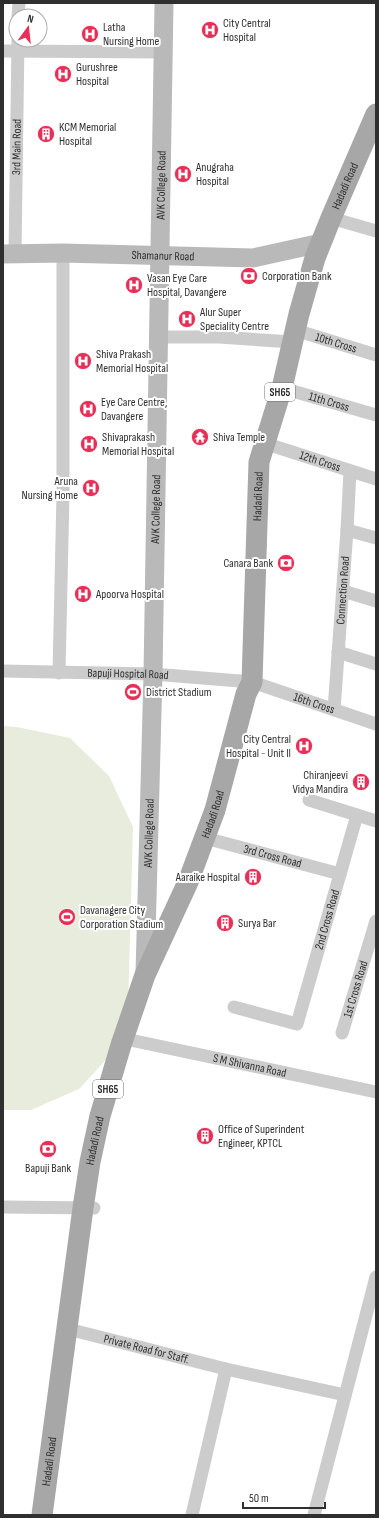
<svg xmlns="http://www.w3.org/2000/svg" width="379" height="1518" viewBox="0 0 379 1518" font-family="'Sofia Sans Condensed',sans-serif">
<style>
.green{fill:#e7ecdc}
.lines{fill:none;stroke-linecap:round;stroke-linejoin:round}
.street{stroke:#ccc;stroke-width:13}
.secondary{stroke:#b9b9b9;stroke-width:19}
.primary{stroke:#a7a7a7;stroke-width:21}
.labels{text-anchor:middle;stroke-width:4;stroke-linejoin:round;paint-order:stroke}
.shield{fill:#fff;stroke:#6d6d6d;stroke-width:1}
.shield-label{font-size:11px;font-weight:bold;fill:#2f2f2f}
.poi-label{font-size:12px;fill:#2f2f2f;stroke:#fff;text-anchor:start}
.street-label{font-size:12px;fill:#2f2f2f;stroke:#fff}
</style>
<rect width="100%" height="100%" fill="#fff"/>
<!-- green -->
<path class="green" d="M3 726 17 727 70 738 109 776 133 827 128 1007 112 1053 79 1089 31 1110H3Z"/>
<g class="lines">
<!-- street -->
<g class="street">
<path d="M18 16 19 3"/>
<path d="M3 51 163 52"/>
<path d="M331 218 376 231"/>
<path id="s1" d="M15 254 18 40"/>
<path id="s2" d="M295 330 376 355"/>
<path d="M158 337H219L292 342"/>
<path id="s3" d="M282 388 376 415"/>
<path id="s4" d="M264 443 376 479"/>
<path d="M347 530 376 538"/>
<path d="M343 591 376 601"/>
<path d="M338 652 376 664"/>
<path id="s5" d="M3 671 153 674 252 682 376 724"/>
<path d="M59 673 63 494V253"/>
<path id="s6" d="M334 710 347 530 350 471"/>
<path d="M309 800 376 821"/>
<path id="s7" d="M205 838 340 874"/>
<path id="s8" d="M234 1007 297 1024 357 815"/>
<path id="s9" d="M342 1033 376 921"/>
<path id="s10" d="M124 1037 135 1041 376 1092"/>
<path d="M3 1207 94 1208"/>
<path id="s11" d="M68 1329 226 1369 345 1395"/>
<path d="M192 1515 226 1369"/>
<path d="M314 1515 376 1277"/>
</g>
<!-- secondary -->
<g class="secondary">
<path id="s12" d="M3 254 63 253 253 258 321 243"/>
<path id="s13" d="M145 973 153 674 164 3"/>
</g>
<!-- primary -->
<path class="primary" id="s14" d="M42 1515 83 1208 90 1162 100 1116 121 1045 145 975 188 882 215 810 246 694 252 682 259 462 282 388 299 314 315 258 331 218 376 114"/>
</g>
<!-- icons -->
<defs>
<symbol id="hospital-disc" viewBox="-11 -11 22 22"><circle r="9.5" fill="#e73057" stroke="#fff"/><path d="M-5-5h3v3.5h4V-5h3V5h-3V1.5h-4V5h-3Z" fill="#fff"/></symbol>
<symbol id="building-disc" viewBox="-11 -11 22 22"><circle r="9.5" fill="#e73057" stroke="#fff"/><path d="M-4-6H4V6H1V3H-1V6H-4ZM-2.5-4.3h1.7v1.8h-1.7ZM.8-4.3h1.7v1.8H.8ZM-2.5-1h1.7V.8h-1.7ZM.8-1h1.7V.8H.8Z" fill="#fff"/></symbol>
<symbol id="bank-disc" viewBox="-11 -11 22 22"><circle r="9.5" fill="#e73057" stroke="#fff"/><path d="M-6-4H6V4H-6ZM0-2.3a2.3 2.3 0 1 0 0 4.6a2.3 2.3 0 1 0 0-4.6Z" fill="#fff"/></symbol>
<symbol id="temple-disc" viewBox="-11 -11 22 22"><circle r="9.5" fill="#e73057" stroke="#fff"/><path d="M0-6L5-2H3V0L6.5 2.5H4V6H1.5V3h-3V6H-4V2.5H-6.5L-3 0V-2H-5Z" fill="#fff"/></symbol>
<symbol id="stadium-disc" viewBox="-11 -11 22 22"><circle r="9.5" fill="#e73057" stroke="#fff"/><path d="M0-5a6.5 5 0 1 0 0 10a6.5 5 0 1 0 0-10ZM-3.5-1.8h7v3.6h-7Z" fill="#fff"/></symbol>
</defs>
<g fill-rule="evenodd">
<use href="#hospital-disc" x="200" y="20" width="20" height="20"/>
<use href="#hospital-disc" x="80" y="24" width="20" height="20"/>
<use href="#hospital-disc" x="53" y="64" width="20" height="20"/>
<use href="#building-disc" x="36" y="124" width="20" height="20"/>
<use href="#hospital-disc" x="173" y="164" width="20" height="20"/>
<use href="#bank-disc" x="239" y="266" width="20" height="20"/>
<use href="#hospital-disc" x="124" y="275" width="20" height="20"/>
<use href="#hospital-disc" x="177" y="309" width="20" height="20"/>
<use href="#hospital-disc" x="73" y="351" width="20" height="20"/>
<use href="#hospital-disc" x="78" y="399" width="20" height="20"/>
<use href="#temple-disc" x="190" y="427" width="20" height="20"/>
<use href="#hospital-disc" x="79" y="434" width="20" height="20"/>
<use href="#hospital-disc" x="81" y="478" width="20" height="20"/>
<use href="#bank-disc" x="276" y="553" width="20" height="20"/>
<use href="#hospital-disc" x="73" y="584" width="20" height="20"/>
<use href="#stadium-disc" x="123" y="682" width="20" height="20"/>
<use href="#hospital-disc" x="294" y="736" width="20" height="20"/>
<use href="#building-disc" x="351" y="772" width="20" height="20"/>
<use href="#building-disc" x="243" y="867" width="20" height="20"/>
<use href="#stadium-disc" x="57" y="907" width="20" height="20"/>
<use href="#building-disc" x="215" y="913" width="20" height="20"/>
<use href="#building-disc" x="195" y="1126" width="20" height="20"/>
<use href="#bank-disc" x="38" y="1139" width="20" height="20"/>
</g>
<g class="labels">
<!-- shield labels -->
<g class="shield">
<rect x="265" y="383" width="30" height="18" rx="3"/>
<rect x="93" y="1080" width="30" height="18" rx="3"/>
</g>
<g class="shield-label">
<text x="280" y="396">SH65</text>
<text x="108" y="1093">SH65</text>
</g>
<!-- poi labels -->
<g class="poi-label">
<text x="223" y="27">City Central<tspan x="223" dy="14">Hospital</tspan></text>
<text x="103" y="31">Latha<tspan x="103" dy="14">Nursing Home</tspan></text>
<text x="76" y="71">Gurushree<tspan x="76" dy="14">Hospital</tspan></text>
<text x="59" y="131">KCM Memorial<tspan x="59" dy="14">Hospital</tspan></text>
<text x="196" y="171">Anugraha<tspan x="196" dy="14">Hospital</tspan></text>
<text x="262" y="280">Corporation Bank</text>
<text x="147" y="282">Vasan Eye Care<tspan x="147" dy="14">Hospital, Davangere</tspan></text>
<text x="200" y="316">Alur Super<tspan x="200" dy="14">Speciality Centre</tspan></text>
<text x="96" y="358">Shiva Prakash<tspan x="96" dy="14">Memorial Hospital</tspan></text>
<text x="101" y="406">Eye Care Centre,<tspan x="101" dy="14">Davangere</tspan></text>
<text x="102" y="441">Shivaprakash<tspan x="102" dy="14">Memorial Hospital</tspan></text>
<text x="213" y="441">Shiva Temple</text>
<text x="78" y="485" text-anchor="end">Aruna<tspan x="78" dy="14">Nursing Home</tspan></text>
<text x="273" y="567" text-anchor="end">Canara Bank</text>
<text x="96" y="598">Apoorva Hospital</text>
<text x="146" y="696">District Stadium</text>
<text x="291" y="743" text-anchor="end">City Central<tspan x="291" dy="14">Hospital - Unit II</tspan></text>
<text x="348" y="779" text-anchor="end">Chiranjeevi<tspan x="348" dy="14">Vidya Mandira</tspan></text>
<text x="240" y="881" text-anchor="end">Aaraike Hospital</text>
<text x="80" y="914">Davanagere City<tspan x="80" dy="14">Corporation Stadium</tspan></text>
<text x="238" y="927">Surya Bar</text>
<text x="218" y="1133">Office of Superindent<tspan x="218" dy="14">Engineer, KPTCL</tspan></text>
<text x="48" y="1172" text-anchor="middle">Bapuji Bank</text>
</g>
<!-- street labels -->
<g class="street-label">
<text dy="4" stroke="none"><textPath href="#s1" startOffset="107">3rd Main Road</textPath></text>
<text dy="4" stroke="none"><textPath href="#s13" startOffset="788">AVK College Road</textPath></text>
<text dy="4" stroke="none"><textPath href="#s14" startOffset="1374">Hadadi Road</textPath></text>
<text dy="4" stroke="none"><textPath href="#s12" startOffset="160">Shamanur Road</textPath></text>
<text dy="4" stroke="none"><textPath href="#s2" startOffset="43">10th Cross</textPath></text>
<text dy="4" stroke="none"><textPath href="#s3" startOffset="49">11th Cross</textPath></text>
<text dy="4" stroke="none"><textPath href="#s4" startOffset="59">12th Cross</textPath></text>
<text dy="4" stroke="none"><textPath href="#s14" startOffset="1050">Hadadi Road</textPath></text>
<text dy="4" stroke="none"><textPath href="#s13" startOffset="464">AVK College Road</textPath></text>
<text dy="4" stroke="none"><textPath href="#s6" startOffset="120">Connection Road</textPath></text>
<text dy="4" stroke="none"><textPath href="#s5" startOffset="125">Bapuji Hospital Road</textPath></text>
<text dy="4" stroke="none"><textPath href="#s5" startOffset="315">16th Cross</textPath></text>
<text dy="4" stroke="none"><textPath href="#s14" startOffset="726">Hadadi Road</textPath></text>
<text dy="4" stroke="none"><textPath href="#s13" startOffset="140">AVK College Road</textPath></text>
<text dy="4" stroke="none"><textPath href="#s7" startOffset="70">3rd Cross Road</textPath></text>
<text dy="4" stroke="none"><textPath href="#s8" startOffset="174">2nd Cross Road</textPath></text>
<text dy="4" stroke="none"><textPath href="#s9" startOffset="46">1st Cross Road</textPath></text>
<text dy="4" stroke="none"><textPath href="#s10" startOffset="129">S M Shivanna Road</textPath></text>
<text dy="4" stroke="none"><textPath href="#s14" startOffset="378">Hadadi Road</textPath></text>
<text dy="4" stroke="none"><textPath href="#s11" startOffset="81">Private Road for Staff.</textPath></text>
<text dy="4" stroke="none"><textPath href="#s14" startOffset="54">Hadadi Road</textPath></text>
</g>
</g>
<!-- border -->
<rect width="379" height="1518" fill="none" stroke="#2f2f2f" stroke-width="8"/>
<!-- north arrow -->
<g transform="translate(28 28) rotate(15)"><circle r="19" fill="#ffffff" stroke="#acacac"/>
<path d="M0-3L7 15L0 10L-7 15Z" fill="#e73057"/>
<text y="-6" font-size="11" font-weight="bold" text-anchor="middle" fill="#2f2f2f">N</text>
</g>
<!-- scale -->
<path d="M243 1502v6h82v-6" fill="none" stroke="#2f2f2f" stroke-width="2"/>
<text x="249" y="1502" font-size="12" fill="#2f2f2f" stroke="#ffffff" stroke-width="3" paint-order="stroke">50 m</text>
</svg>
